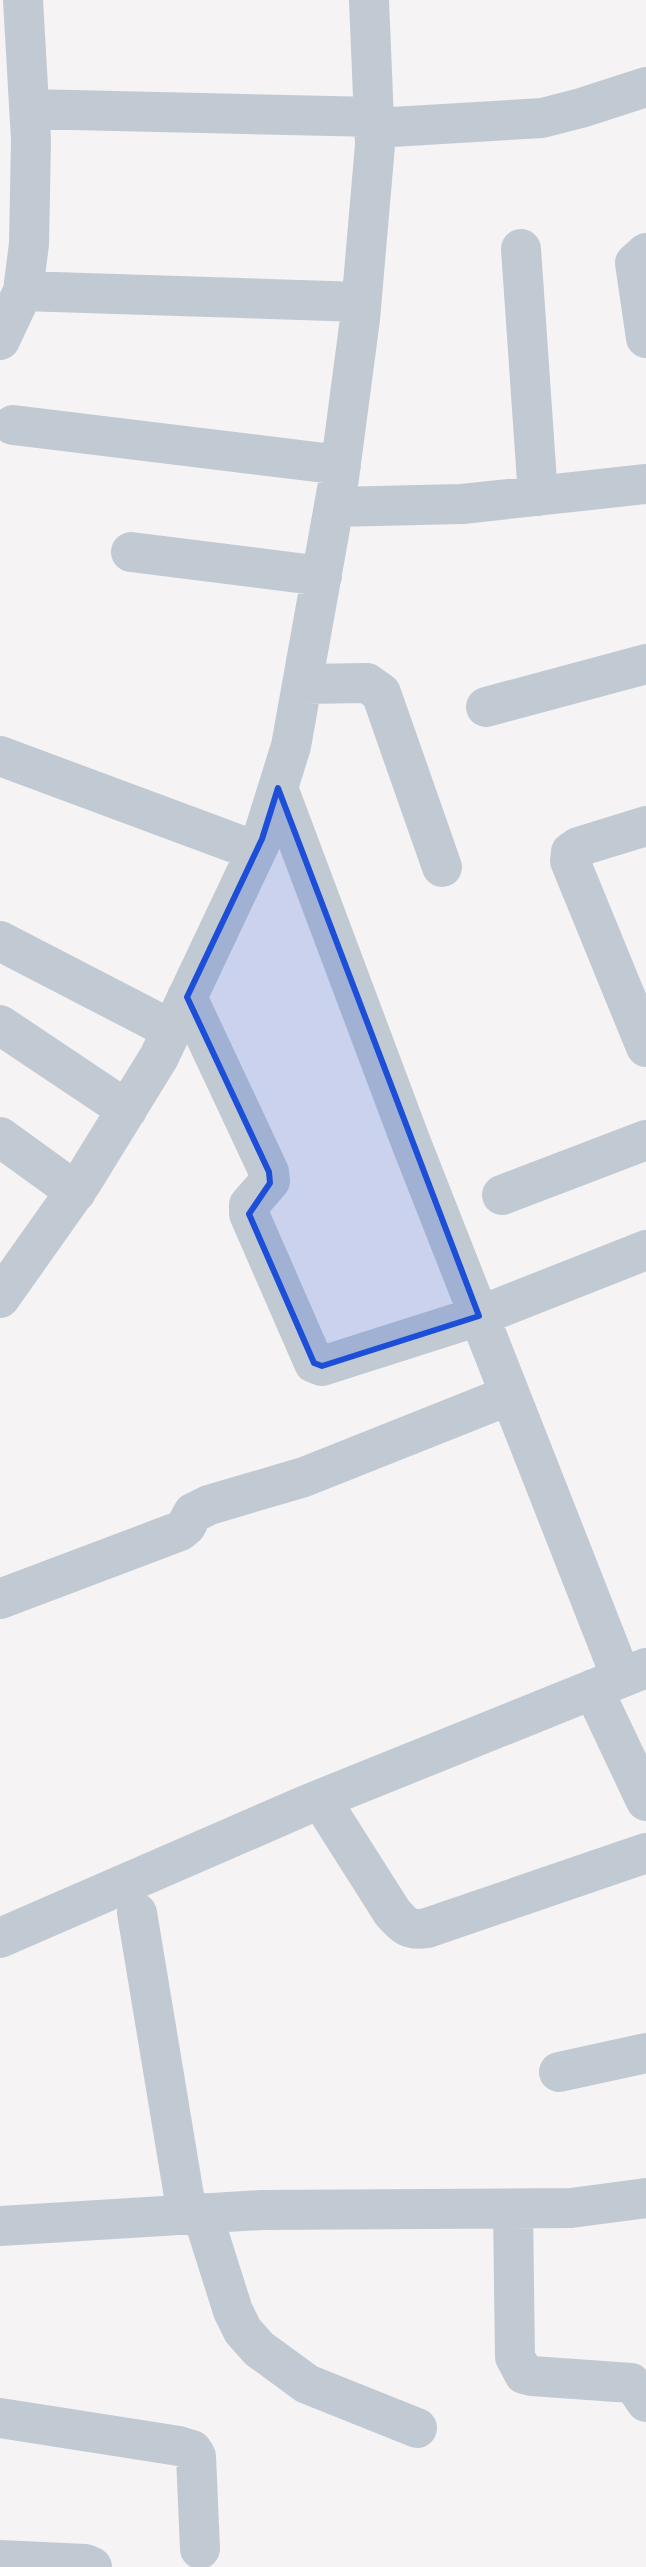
<svg xmlns="http://www.w3.org/2000/svg" width="646" height="2567" viewBox="0 0 646 2567" font-family="'Public Sans',sans-serif">
<style>
.lines{fill:none;stroke-linecap:round;stroke-linejoin:round}
.street{stroke:#c1cad2;stroke-width:40}
.marked{fill:#1d4ed8;fill-opacity:0.2;stroke:#1d4ed8;stroke-width:6;stroke-linejoin:round}
</style>
<rect width="100%" height="100%" fill="#f5f3f3"/>
<g class="lines">
<!-- street -->
<path class="street" d="M29 109 374 117
M375 128 542 118 581 108 646 87
M521 249 538 496
M646 253 635 263 646 338
M23 291 361 302
M0 340 23 291 29 244 31 140 23 0
M13 425 341 465
M334 507 462 504 646 484
M131 552 322 576
M303 684 367 683 381 693 442 867
M486 707 646 664
M0 756 256 851
M278 788 410 1140 621 1677
M646 826 578 847 571 852 570 861 646 1047
M0 941 172 1030
M187 997 269 1172 270 1181 249 1205V1214L314 1363 322 1366 479 1316 646 1250
M0 1025 127 1110
M0 1137 76 1192
M502 1195 646 1140
M0 1298 82 1182 159 1057 262 839 291 746 339 478 360 319 375 145 369 0
M0 1599 180 1531 186 1526 193 1513 209 1505 304 1477 510 1395
M593 1689 646 1801
M321 1800 392 1912C404 1926 409 1931 427 1928L646 1853
M137 1913 187 2214
M0 1938 306 1805 646 1668
M559 2072 646 2053
M513 2209 515 2357 524 2374 532 2376 631 2383 636 2387 646 2402
M202 2213 233 2311 243 2331 259 2349 307 2384 417 2428
M0 2226 261 2210 571 2208 646 2198
M0 2418 179 2446 192 2450 196 2456 200 2549
M0 2560 85 2564 92 2567"/>
</g>
<!-- marked area -->
<path class="marked" d="M278 788 479 1316 322 1366 314 1363 249 1214 270 1183 269 1172 187 997 262 839Z"/>
</svg>
